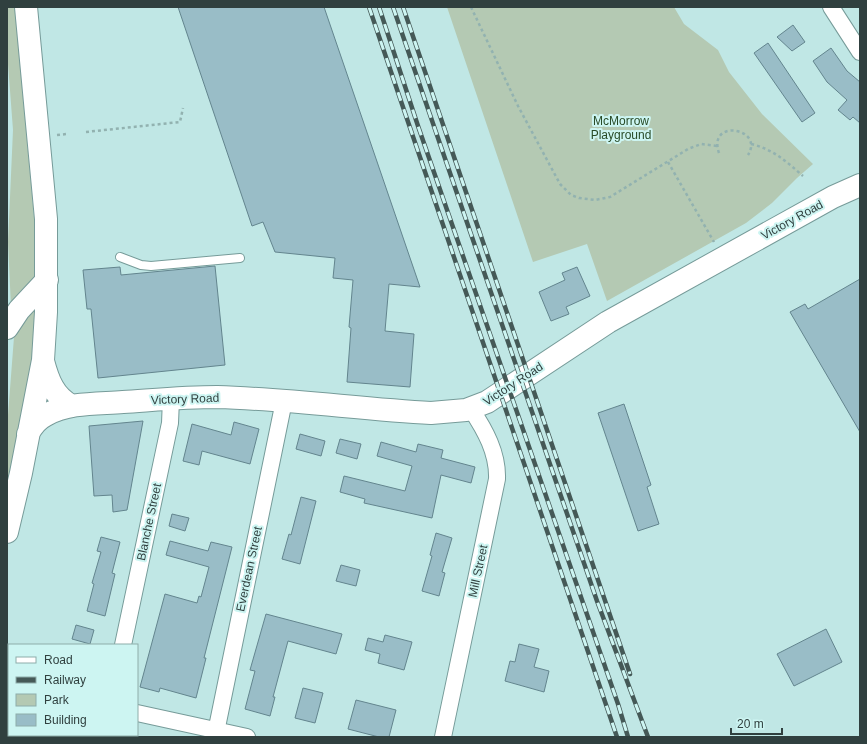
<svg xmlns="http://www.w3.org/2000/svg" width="867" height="744" viewBox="0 0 867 744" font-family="Arial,sans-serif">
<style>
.green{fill:#b4c9b3}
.building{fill:#99bdc7;stroke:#63858e}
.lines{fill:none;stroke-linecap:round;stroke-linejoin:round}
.lane-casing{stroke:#769b99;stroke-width:10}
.street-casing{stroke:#769b99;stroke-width:18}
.secondary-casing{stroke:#769b99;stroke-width:24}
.primary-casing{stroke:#769b99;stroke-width:24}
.path{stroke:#92b2b0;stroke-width:2.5;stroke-dasharray:3 3;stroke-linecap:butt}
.lane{stroke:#fff;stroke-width:8}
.street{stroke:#fff;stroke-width:16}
.secondary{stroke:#fff;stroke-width:22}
.primary{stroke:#fff;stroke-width:22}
.rail-casing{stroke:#455957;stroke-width:4.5}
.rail{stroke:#cdf5f2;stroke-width:3;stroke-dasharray:9;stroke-linecap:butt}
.labels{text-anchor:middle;stroke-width:4;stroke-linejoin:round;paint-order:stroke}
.park-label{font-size:12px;fill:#284b27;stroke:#cdf5f2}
.street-label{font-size:12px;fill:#30403f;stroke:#cdf5f2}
</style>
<rect width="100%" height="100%" fill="#c0e7e5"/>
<!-- green -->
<path class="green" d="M7 7H15L34 217V279L11 307 8 242 13 130 7 51Z
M447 7H674L684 24 718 50 729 72 762 114 813 164 797 178 772 203 746 223 607 301 587 244 533 262Z
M34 307V356L7 484V428L14 337 22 319Z"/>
<!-- building -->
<path class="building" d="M178 7H324L420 287 389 284 385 331 414 334 410 387 347 382 351 328 349 327 353 280 333 278 335 258 275 252 263 222 252 226Z
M793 25 805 42 792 51 777 37Z
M768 43 815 113 802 122 754 53Z
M831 48 847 71 860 82V123L853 117 850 120 838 110 847 100 827 82 813 61Z
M215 266 225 365 98 378 91 309H87L83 270 120 267 121 275Z
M577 267 590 296 566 307 569 314 551 321 539 292 565 280 562 273Z
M860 279V432L790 312 805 304 808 309Z
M624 404 651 485 647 487 659 524 638 531 598 413Z
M143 421 127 510 113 512 112 495 94 496 89 426Z
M234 422 259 429 250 464 202 451 199 465 183 461 192 424 231 435Z
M300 434 325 441 321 456 296 449Z
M340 439 361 444 357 459 336 453Z
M381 442 416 452 418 444 443 450 441 458 475 467 471 483 441 475 432 518 364 503 365 499 340 492 344 476 405 491 412 466 377 456Z
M301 497 316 501 300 564 282 559 289 534 291 535Z
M172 514 189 518 185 531 169 526Z
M436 533 452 538 442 572 445 573 439 596 422 591 432 556 430 555Z
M101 537 120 542 112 573 115 574 105 616 87 611 94 584 92 583 101 552 97 551Z
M170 541 208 551 211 542 232 547 204 658H206L196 698 160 688 159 692 140 687 165 594 197 603 199 596 201 597 209 567 166 555Z
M341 565 360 570 356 586 336 581Z
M266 614 342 634 336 654 288 641 273 697H275L270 716 245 709 255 671 250 670Z
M76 625 94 630 90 644 72 639Z
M826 629 842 662 794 686 777 654Z
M385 635 412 642 404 670 378 663 380 654 365 650 368 638 383 642Z
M519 644 539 649 534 667 549 671 544 692 505 681 510 661 515 662Z
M303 688 323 693 315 723 295 718Z
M356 700 396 710 389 737H379L348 729Z"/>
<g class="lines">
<defs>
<path id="lane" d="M120 257 141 265 151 266 240 258"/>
<path id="street" d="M831 7 860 52
M123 645 170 423 171 399
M137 713 247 737
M103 737 104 735
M215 737 284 401
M443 737 497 479C498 453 485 430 471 409"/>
<path id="secondary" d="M43 361C48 380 54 397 72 406
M28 434C32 426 38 419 46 415 69 402 98 404 123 402 154 400 186 397 217 397 289 399 360 409 431 413L466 410 487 402 608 322 833 197 860 185
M7 532 21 473 43 360 46 312V219L26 7"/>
<path id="primary" d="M7 328 19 310 47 280"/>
</defs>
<!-- lane casing -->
<use href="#lane" class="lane-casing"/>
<!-- street casing -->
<use href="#street" class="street-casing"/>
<!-- secondary casing -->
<use href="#secondary" class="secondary-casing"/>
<!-- primary casing -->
<use href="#primary" class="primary-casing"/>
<!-- path -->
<path class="path" d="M471 7 518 106 560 184 571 195 579 198 595 200 610 197 688 149 701 144 717 146
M86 132 180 122 183 108
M57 135 67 134
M751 144C773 149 787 162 803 176
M719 153C707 118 765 128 748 155
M668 162 714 242"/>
<!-- lane -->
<use href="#lane" class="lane"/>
<!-- street -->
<use href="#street" class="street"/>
<!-- secondary -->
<use href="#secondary" class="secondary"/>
<!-- primary -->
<use href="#primary" class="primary"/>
<defs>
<path id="rail" d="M369 7 617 737
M379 7 418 126 618 704 628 737
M393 7 597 601 648 737
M403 7 630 674"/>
</defs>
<!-- rail casing -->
<use href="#rail" class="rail-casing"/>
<!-- rail -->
<use href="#rail" class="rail"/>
</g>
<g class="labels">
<!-- park labels -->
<g class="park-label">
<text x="621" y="125">McMorrow<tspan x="621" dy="14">Playground</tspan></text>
</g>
<!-- street labels -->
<g class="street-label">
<text transform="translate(792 220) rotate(-29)" y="4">Victory Road</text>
<text transform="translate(513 384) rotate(-33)" y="4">Victory Road</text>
<text transform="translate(185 399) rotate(-2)" y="4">Victory Road</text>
<text transform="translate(149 522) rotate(-78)" y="4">Blanche Street</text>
<text transform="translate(249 569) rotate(-78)" y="4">Everdean Street</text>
<text transform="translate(478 571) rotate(-78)" y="4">Mill Street</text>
</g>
</g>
<!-- border -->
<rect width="867" height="744" fill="none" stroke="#30403f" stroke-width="16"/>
<!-- legend -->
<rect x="8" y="644" width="130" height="92" fill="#cdf5f2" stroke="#8eadaa"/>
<rect x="16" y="657" width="20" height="6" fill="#ffffff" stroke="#8eadaa"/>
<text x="44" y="664" font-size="12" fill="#30403f">Road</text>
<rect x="16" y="677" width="20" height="6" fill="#455957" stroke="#8eadaa"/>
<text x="44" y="684" font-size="12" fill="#30403f">Railway</text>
<rect x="16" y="694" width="20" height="12" fill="#b4c9b3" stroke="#8eadaa"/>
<text x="44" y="704" font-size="12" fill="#30403f">Park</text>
<rect x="16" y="714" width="20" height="12" fill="#99bdc7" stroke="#8eadaa"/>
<text x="44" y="724" font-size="12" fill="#30403f">Building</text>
<!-- scale -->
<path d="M731 728v6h51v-6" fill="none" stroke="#30403f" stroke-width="2"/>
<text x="737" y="728" font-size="12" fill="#30403f" stroke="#cdf5f2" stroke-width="3" paint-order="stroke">20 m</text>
</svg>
